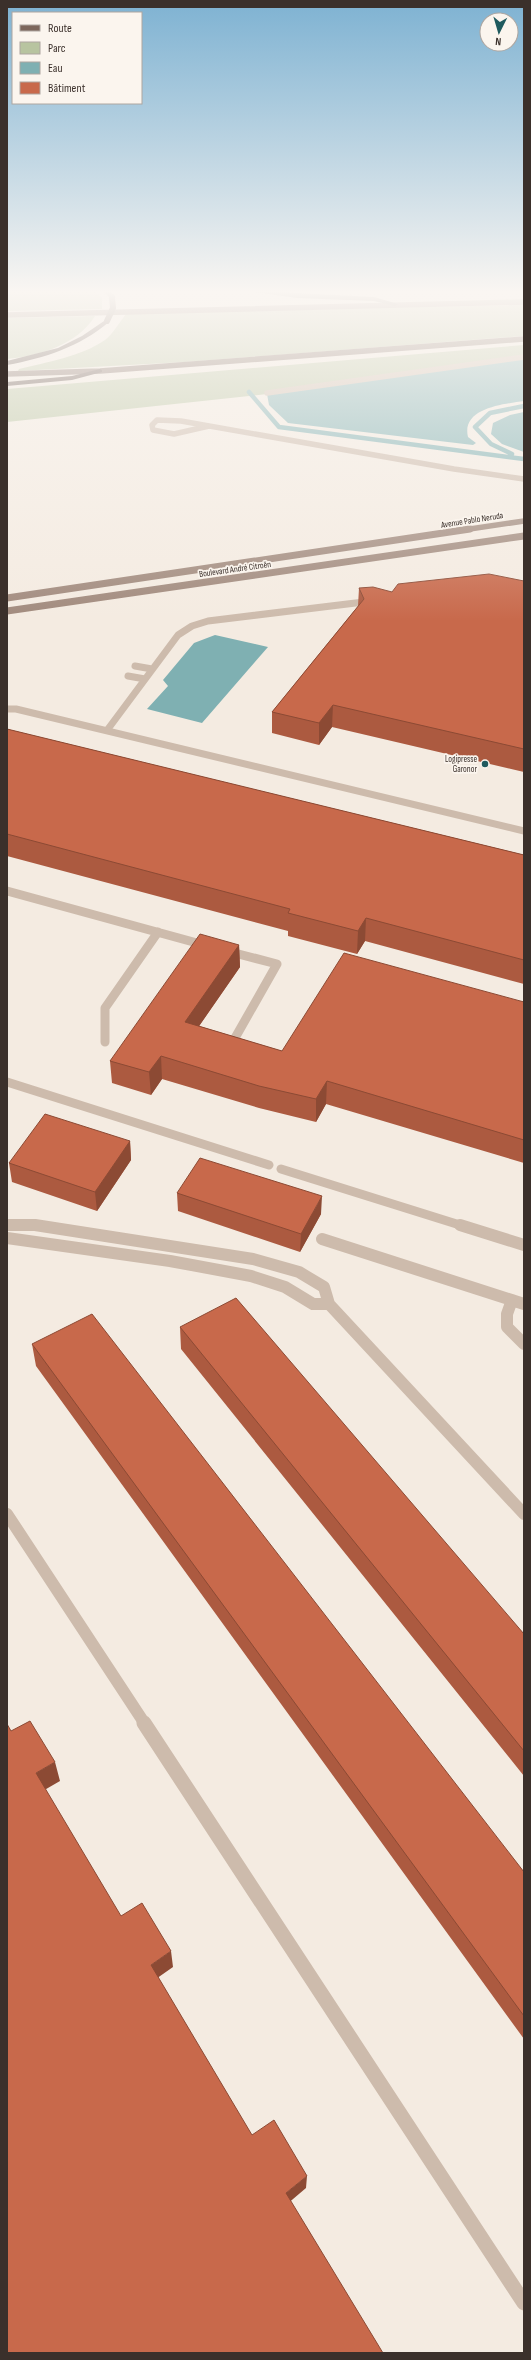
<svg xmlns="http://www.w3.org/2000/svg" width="531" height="2360" viewBox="0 0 531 2360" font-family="'Sofia Sans Condensed',sans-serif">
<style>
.green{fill:#b8c4a0}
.water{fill:#7fb0b2}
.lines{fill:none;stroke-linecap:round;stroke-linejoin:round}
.stream{stroke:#7fb0b2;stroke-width:4.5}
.lane-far4{stroke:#cdbbac;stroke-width:5.5}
.lane-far3{stroke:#cdbbac;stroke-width:7}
.lane-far2{stroke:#cdbbac;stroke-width:9}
.lane-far1{stroke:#cdbbac;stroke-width:12}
.lane{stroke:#cdbbac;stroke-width:15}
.street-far2{stroke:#cdbbac;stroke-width:7}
.street-far1{stroke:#cdbbac;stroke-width:9}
.street{stroke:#cdbbac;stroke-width:12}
.secondary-far1{stroke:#a18a7d;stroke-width:5.5}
.secondary{stroke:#a18a7d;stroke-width:7}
.primary{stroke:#7d675c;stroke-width:5.5}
.highway{fill:#5c4a42;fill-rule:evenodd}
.highway-bridge{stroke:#5c4a42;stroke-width:6}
.wall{fill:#ac5a40}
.shaded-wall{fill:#8c4a34}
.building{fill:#c8694b;stroke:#8c4a34}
.poi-dot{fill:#1f5a5e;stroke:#fbf5ee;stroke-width:1.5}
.labels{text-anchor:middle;stroke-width:3.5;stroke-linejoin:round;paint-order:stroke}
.far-street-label{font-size:9px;fill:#3b302b;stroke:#fbf5ee}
.far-poi-label{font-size:9px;fill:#3b302b;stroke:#fbf5ee;text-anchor:end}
</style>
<rect width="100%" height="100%" fill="#f4ebe1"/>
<!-- green -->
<path class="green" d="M7 290H94L102 298V309L7 311Z
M524 305V336L185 362 18 371 19 369C47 362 80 357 105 340 113 334 120 321 127 313Z
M95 316C77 345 39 356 7 359V318Z
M524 345V358L267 394 7 422V389Z"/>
<!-- water -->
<path class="water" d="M524 358V401C504 404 461 408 468 437L476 443 473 445 288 423 269 405 267 394Z
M524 412V452L502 444 491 434 493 423 510 415Z
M215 635 268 647 202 723 147 709 168 686 163 680 194 643Z"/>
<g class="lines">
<!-- stream -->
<path class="stream" d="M249 392 279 427 524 459
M512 454 491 444 475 427 490 413 524 406"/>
<!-- lane-far4 -->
<path class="lane-far4" d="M267 393 524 357
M209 426 174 434 153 430 152 425 157 420 181 421 454 469 524 479"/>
<!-- lane-far3 -->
<path class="lane-far3" d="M135 666 152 669
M128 676 145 679
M108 729 178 635 192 626 208 621 372 601"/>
<!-- lane-far2 -->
<path class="lane-far2" d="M7 891 208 946
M227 951 277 964 235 1038
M105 1042V1008L158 932
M7 1082 269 1165"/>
<!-- lane-far1 -->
<path class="lane-far1" d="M322 1239 524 1304
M512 1300 507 1314V1327L524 1344
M7 1514 145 1724"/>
<!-- lane -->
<path class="lane" d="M144 1723 524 2303"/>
<!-- street-far2 -->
<path class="street-far2" d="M7 709H16L524 831"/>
<!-- street-far1 -->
<path class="street-far1" d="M281 1169 463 1226
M7 1225 40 1226"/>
<!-- street -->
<path class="street" d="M7 1225H35L253 1259 299 1272 324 1287 329 1304 524 1514
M460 1225 524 1245
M7 1238 170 1261 251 1276 285 1287 313 1304H329"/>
<!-- secondary-far1 -->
<path class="secondary-far1" d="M463 530 524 521"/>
<!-- secondary -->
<path class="secondary" d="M7 598 470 529
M7 611 524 536"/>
<!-- primary -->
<path class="primary" d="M7 315 524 302
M7 374 100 371 524 339"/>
<!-- highway -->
<path class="highway" d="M102 290H109L115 297 110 298Z
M240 290 374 297 398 304 395 306 374 301 297 298Z
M107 319 109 322C79 347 45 358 7 365V361L58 348 82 336Z
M100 369 102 370V372L72 380 7 386V382L72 376Z"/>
<!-- highway-bridge -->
<path class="highway-bridge" d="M107 321 113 308 112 297"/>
</g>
<!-- wall -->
<path class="wall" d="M524 581V772L332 727 319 745 272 733V712L358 606 359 588 392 592Z
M7 729 524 855V984L365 941 357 954 288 936V931L7 856Z
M239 945 240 967 199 1026 282 1051 524 1002V1163L326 1104 316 1122 259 1108 162 1079 151 1095 112 1083 110 1061Z
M130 1141 131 1160 97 1211 12 1182 9 1163Z
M177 1193 321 1214 300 1252 178 1211Z
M180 1327 524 1634V1776L181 1349Z
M32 1344 524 1872V2039L36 1366Z"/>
<!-- shaded-wall -->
<path class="shaded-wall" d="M333 705 332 727 319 745V723Z
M366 918 365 941 357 954 358 931Z
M239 945 240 967 186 1045 185 1022Z
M161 1056 162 1079 151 1095 149 1072Z
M327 1081 326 1104 316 1122V1099Z
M130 1141 131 1160 97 1211 95 1192Z
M322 1196 321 1214 300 1252 301 1234Z
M55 1762 60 1781 41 1792 36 1773Z
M171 1951 173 1967 153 1981 151 1965Z
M307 2176 306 2188 286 2205V2193Z"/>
<!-- building -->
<path class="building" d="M489 574 524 581V749L333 705 319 723 272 712 364 599 359 588 373 587 392 592 398 584Z
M7 729 524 855V960L366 918 358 931 288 913 290 909 7 834Z
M200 934 239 945 185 1022 282 1051 344 953 524 1002V1140L327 1081 316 1099 259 1086 161 1056 149 1072 110 1061Z
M45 1114 130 1141 95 1192 9 1163Z
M200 1158 322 1196 301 1234 177 1193Z
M236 1298 524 1634V1751L180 1327Z
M92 1314 524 1872V2016L32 1344Z
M30 1721 55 1762 36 1773 121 1916 142 1903 171 1951 151 1965 252 2135 274 2120 307 2176 286 2193 383 2353H7V1724L11 1731Z"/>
<!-- sky -->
<linearGradient id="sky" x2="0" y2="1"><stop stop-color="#7eb2d2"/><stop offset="0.47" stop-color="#faf6f2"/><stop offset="1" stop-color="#faf6f2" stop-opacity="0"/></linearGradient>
<rect width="531" height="621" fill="url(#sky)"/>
<!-- markers -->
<circle class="poi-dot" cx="485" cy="764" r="4"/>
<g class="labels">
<!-- far-street labels -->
<g class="far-street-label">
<text transform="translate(472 520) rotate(-9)" y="3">Avenue Pablo Neruda</text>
<text transform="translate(235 569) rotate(-8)" y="3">Boulevard André Citroën</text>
</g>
<!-- far-poi labels -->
<g class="far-poi-label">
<text x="477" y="762">Logipresse<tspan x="477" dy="10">Garonor</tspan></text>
</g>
</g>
<!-- border -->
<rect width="531" height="2360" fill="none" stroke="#3b302b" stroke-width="16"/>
<!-- legend -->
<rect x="12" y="12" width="130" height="92" fill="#fbf5ee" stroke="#aea6a0"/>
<rect x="20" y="25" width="20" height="6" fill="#7d675c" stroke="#aea6a0"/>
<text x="48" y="32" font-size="12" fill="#3b302b">Route</text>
<rect x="20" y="42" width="20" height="12" fill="#b8c4a0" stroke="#aea6a0"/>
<text x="48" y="52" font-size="12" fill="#3b302b">Parc</text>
<rect x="20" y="62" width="20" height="12" fill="#7fb0b2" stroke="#aea6a0"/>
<text x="48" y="72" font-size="12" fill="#3b302b">Eau</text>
<rect x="20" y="82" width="20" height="12" fill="#c8694b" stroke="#aea6a0"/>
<text x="48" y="92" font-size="12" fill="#3b302b">Bâtiment</text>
<!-- north arrow -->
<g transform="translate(499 32) rotate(185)"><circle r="19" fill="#fbf5ee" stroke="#aea6a0"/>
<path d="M0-3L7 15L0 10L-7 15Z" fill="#1f5a5e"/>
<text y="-6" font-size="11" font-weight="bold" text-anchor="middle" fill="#3b302b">N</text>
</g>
</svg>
